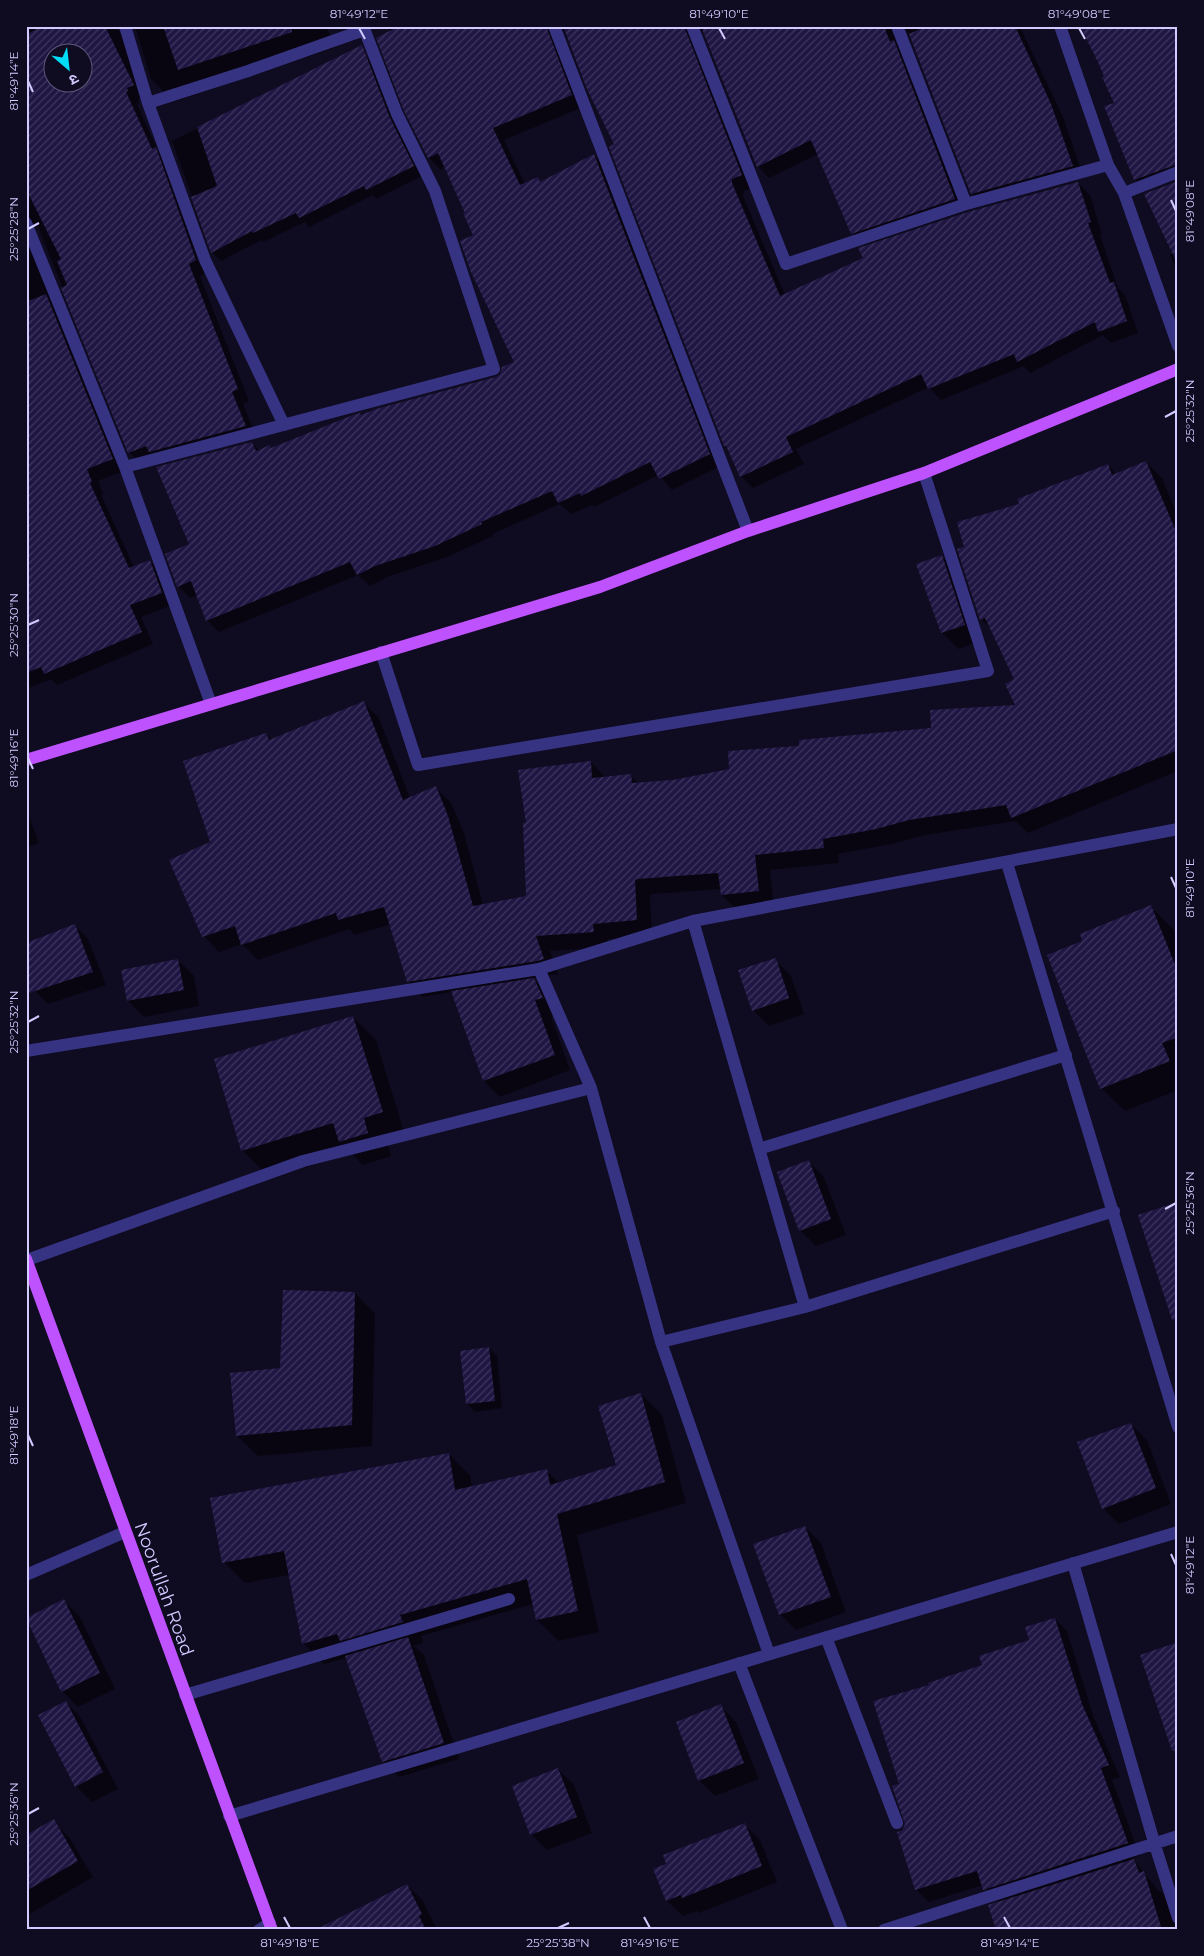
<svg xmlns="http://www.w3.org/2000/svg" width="1204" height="1956" viewBox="0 0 1204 1956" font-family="Montserrat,'Noto Sans Devanagari',sans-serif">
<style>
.shadow{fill:#0007;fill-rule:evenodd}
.building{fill:url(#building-hatch);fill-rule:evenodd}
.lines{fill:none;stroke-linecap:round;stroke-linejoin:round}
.minor{stroke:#373383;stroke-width:12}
.major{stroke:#bf52ff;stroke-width:12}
.ticks{fill:none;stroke:#d1cbff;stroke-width:2}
.labels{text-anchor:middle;stroke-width:4;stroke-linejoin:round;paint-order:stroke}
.street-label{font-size:18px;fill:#d1cbff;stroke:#0f0b21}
.neatline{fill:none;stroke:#d1cbff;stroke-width:2}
.ticks-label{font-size:12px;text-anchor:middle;fill:#d1cbff}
</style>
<defs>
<pattern id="building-hatch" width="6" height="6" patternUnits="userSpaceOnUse" patternTransform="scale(1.25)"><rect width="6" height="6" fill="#201643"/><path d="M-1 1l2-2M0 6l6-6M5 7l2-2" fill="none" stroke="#3f375f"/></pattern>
</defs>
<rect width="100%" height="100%" fill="#0f0b21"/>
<!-- shadow -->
<path class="shadow" d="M26 26H115L129 44 145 97 138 99 139 103 137 104 159 153 167 161 208 272 200 276 249 401 243 404 257 438 141 464 129 452 38 227 31 229 124 471 98 481 103 494 101 495 134 567 150 561 162 573 173 605 141 617 153 644 57 685 51 679 26 689ZM52 52H82V82H52Z
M135 26H327L334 48 174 102 151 79Z
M388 26H1027L1021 29 1063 117 1084 178 984 205 972 194 907 30 902 33 901 42 966 211 864 245 853 233 818 154 769 178 758 166 704 30 697 33 753 187 744 191 743 196 785 295 1078 183 1090 195 1102 234 1100 235 1118 288 1125 295 1138 333 1111 343 1103 335 1030 373 1024 366 941 400 929 387 796 449 804 464 753 488 741 476 725 446 616 145 564 30 559 33 583 107 504 140 525 184 537 179 541 182 594 156 606 167 721 466 672 490 659 475 594 507 592 505 571 514 560 504 492 534 493 536 447 557 387 577 370 586 358 575 219 632 207 620 198 595 190 598 178 586 191 545 252 443 260 451 271 449 361 416 497 378 515 363 466 213 445 167 441 170 429 158 406 110Z
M1178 26V175L1144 188 1135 180 1106 107 1116 103 1105 77Z
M366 57 375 67 422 176 376 199 373 195 309 227 305 222 263 242 261 240 221 261 212 252 172 141 324 65Z
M1178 182V274L1170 255 1174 253Z
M1146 462 1162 478 1178 517V771L1028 833 1016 821 925 835 892 844 838 854 839 863 770 870 774 906 737 910 722 895 721 889 653 894 650 895 652 935 608 939V947L550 951 558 974 533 978 550 995 558 1014 551 1016 570 1070 500 1097 484 1081 452 992 423 997 408 981 391 924 355 935 349 929 258 960 242 944 219 952 204 936 211 843 266 734 272 740 364 703 379 718 410 798 435 787 451 803 464 833 483 905 528 897 527 824 591 762 606 778 630 775 639 784 673 781 731 770 801 747 932 729 1017 706 1016 680 992 630 981 619 965 548 1020 504 1108 465 1116 474Z
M942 556 957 572 980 641 958 649 942 633 918 565Z
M26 809 39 843 26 848Z
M1151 907 1174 930 1178 940V1090L1125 1111 1101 1088 1084 941Z
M75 926 88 939 106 985 48 1004 35 991Z
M178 960 194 976 199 1006 144 1017 128 1001Z
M775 960 791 976 804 1014 769 1026 753 1010Z
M353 1017 376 1040 405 1135 387 1141 391 1156 363 1165 347 1149 266 1174 242 1150Z
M808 1161 824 1177 846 1235 816 1246 800 1230Z
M355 1293 375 1314 372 1446 258 1456 237 1436 281 1369Z
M489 1348 497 1356 502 1408 475 1412 467 1404 461 1352Z
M641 1394 662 1415 686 1503 577 1535 599 1632 558 1641 537 1620 533 1604 421 1636 423 1643 414 1646 424 1655 459 1759 399 1777 383 1761 347 1658 324 1664 303 1643 289 1575 245 1583 224 1562 449 1454 470 1475 472 1488 546 1471 559 1483 618 1465Z
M1131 1424 1147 1440 1171 1504 1119 1524 1103 1508Z
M26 1463 28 1494H26Z
M805 1527 821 1543 846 1612 796 1630 780 1614Z
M64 1601 80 1617 115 1689 78 1707 62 1691Z
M1055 1619 1067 1631 1094 1718 1120 1777 1112 1780 1140 1856 1132 1858 1157 1889 1173 1901 1178 1917V1930H995L997 1929 999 1903 983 1885 929 1902 916 1889 903 1832 906 1824 901 1784 930 1686 984 1666 1031 1641Z
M1178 1643V1759L1142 1655Z
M66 1702 81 1718 118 1789 92 1802 76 1786Z
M720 1706 736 1722 759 1779 715 1796 699 1780Z
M1178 1764V1774L1175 1765Z
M558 1769 574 1785 592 1833 547 1850 531 1834Z
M53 1821 69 1837 93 1877 26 1916V1836Z
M744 1824 760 1840 777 1882 699 1913 697 1911 683 1916 667 1901Z
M407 1885 423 1901 437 1930H349Z"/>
<!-- building -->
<path class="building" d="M42 26H105L134 85 127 88 128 91 126 92 152 149 156 147 196 260 189 264 238 389 232 392 246 426 149 452 146 446 128 453 61 288 67 285 57 261 61 259 26 189V35ZM52 52H82V82H52Z
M163 26H291L292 32 178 70Z
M399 26H546L572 95 493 128 520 185 538 177 540 182 594 154 710 454 659 479 650 462 581 496 580 493 558 503 552 491 481 522 482 524 435 546 375 566 357 575 350 562 206 621 191 581 177 587 165 554 189 544 156 467 252 442 256 451 270 445 271 448 353 415 360 413 361 415 376 409 496 377 500 374 502 367 514 362 471 272 460 241 473 235 463 213H465L438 153 428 158 404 111 376 38Z
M563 26H684L742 175 732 179V183L780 296 863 258 858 248 968 212 1078 182 1091 222 1088 223 1110 283 1114 282 1127 321 1098 332 1095 322 1017 362 1014 354 928 389 921 374 786 437 793 452 740 477 726 446H724L609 147 614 144 587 89Z
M701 26H884L890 42 894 40 955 199 851 234 811 140 757 167Z
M927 26H1015L1051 104 1073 166 971 194 909 34Z
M1080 26H1178V164L1134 180 1104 106 1114 103 1102 77 1104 76 1097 60Z
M362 45 390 118 414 166 366 190 364 186 299 218 296 213 253 233 252 231 211 253 191 197 217 186 197 127Z
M1178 181V265L1144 194Z
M46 294 113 459 87 469 92 482 90 483 129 568 150 560 162 593 130 605 142 632 44 674 41 667 26 673V302Z
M1146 461 1178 536V750L1011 818 1006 805 909 820 876 829 823 839 824 848 755 855 759 891 721 895 718 873 637 879 635 880 637 920 593 924 594 932 536 936 544 959 537 961 407 982 384 907 338 920 336 913 241 945 235 926 202 937 169 860 210 842 183 761 266 733 269 740 364 701 403 800 436 786 448 816 473 906 526 896 523 823H526L518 770 591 761 592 778 631 774 632 783 673 780 729 769 728 751 799 746V740L931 728 930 710 1015 705 1005 684 1014 679 985 618 980 620 957 549 964 547 957 522 1019 504 1017 499 1108 464 1112 475Z
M942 555 965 625 941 633 916 564Z
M1151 905 1178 972V1037L1162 1043 1170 1061 1100 1089 1047 955 1082 941 1080 934Z
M75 924 93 972 26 994V943Z
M776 958 789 998 752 1011 738 970Z
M178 959 184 990 127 1001 121 970Z
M534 978 543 998 535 1000 555 1055 483 1081 451 991Z
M353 1016 383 1112 364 1118 368 1133 339 1142 333 1123 241 1151 214 1059Z
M809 1160 831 1219 799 1231 777 1172Z
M1178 1202V1319L1172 1320 1138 1215Z
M283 1290 355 1292 352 1425 236 1436 230 1373 280 1368Z
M489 1347 495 1401 466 1404 460 1351Z
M641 1393 665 1482 557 1514 578 1611 536 1620 527 1579 400 1615 403 1622 340 1641 337 1634 302 1644 284 1551 222 1563 210 1498 449 1453 455 1490 547 1469 550 1485 616 1465 598 1406Z
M1131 1423 1156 1488 1102 1509 1077 1442Z
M805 1526 831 1597 779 1615 753 1544Z
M64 1599 100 1673 61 1692 26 1618Z
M1055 1618 1082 1704 1109 1765 1101 1768 1128 1843 983 1890 977 1871 915 1890 897 1832 902 1831 905 1824 892 1786 899 1784 873 1701 929 1685 928 1683 982 1665 979 1656 1029 1640 1025 1627Z
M408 1637 444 1743 382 1762 345 1656Z
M1178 1642V1750L1172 1751 1140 1655Z
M66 1701 103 1772 75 1787 38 1715Z
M721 1704 744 1763 698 1781 676 1722Z
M558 1768 577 1817 530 1835 512 1786Z
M54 1819 78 1861 26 1891V1835Z
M745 1823 762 1866 682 1898 681 1895 666 1901 653 1869 666 1864 663 1855Z
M1134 1859 1139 1873 1144 1871 1162 1930H996L988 1905Z
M407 1884 422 1914 419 1916 426 1930H315Z"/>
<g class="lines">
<!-- minor -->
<path class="minor" d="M125 26 148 103 205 260 284 425
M554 26 748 531
M692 26 786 264 966 204 1108 165
M897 26 966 204
M1060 26 1108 165 1124 193 1178 346
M148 103 248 71 364 30
M1124 193 1178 172
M26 223 125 467 211 704
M125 467 494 369 435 191 397 114 363 26
M381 652 418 765 988 671 924 473
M1007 863 1178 1427
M693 921 805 1307
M539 969 591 1088 661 1342 769 1654
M26 1051 539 969 693 921 1178 829
M759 1149 1066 1055
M27 1260 303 1161 591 1088
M661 1342 805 1307 1114 1211
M1073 1563 1154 1842 1178 1918
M26 1575 125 1532
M826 1637 897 1823
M739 1663 842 1930
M185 1695 509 1599
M229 1816 1178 1532
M259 1930 270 1923
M884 1930 1178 1836"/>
<!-- major -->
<path class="major" d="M26 760 600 587 748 531 924 473 1178 369
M26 1259 272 1930"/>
</g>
<!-- ticks -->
<path class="ticks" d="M359 28 365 39M719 28 725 39M1079 28 1085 39M28 81 33 92M1171 200 1176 211M28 229 39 223M1165 417 1176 411M28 625 39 620M28 758 33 769M1171 877 1176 888M28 1022 39 1016M1165 1209 1176 1203M28 1435 33 1446M1171 1554 1176 1565M28 1814 39 1808M284 1917 290 1928M644 1917 650 1928M1004 1917 1010 1928M558 1928 569 1923"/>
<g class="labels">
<!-- street labels -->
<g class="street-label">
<text transform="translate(164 1589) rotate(70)" y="6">Noorullah Road</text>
</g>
</g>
<!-- border -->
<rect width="1204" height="1956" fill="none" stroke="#0f0b21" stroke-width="55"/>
<!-- north arrow -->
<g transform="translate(68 68) rotate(152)"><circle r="24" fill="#0f0b21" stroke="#5d587a"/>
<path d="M0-4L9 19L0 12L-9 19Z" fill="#00ddf6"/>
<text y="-8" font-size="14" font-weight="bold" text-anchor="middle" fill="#d1cbff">उ</text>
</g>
<rect x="28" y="28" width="1148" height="1900" class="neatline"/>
<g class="ticks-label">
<text x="359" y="18">81°49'12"E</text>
<text x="719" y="18">81°49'10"E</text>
<text x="1079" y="18">81°49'08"E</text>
<text transform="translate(14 81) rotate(-90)" y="4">81°49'14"E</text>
<text transform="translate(1190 211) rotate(-90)" y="4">81°49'08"E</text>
<text transform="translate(14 229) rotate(-90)" y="4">25°25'28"N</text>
<text transform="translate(1190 411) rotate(-90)" y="4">25°25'32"N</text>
<text transform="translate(14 625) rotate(-90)" y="4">25°25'30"N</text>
<text transform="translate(14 758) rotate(-90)" y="4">81°49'16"E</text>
<text transform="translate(1190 888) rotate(-90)" y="4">81°49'10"E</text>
<text transform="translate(14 1022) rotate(-90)" y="4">25°25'32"N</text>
<text transform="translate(1190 1203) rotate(-90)" y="4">25°25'36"N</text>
<text transform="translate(14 1435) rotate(-90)" y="4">81°49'18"E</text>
<text transform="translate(1190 1565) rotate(-90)" y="4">81°49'12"E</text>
<text transform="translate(14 1814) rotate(-90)" y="4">25°25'36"N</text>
<text x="290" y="1947">81°49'18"E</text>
<text x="558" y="1947">25°25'38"N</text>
<text x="650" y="1947">81°49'16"E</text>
<text x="1010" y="1947">81°49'14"E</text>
</g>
</svg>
